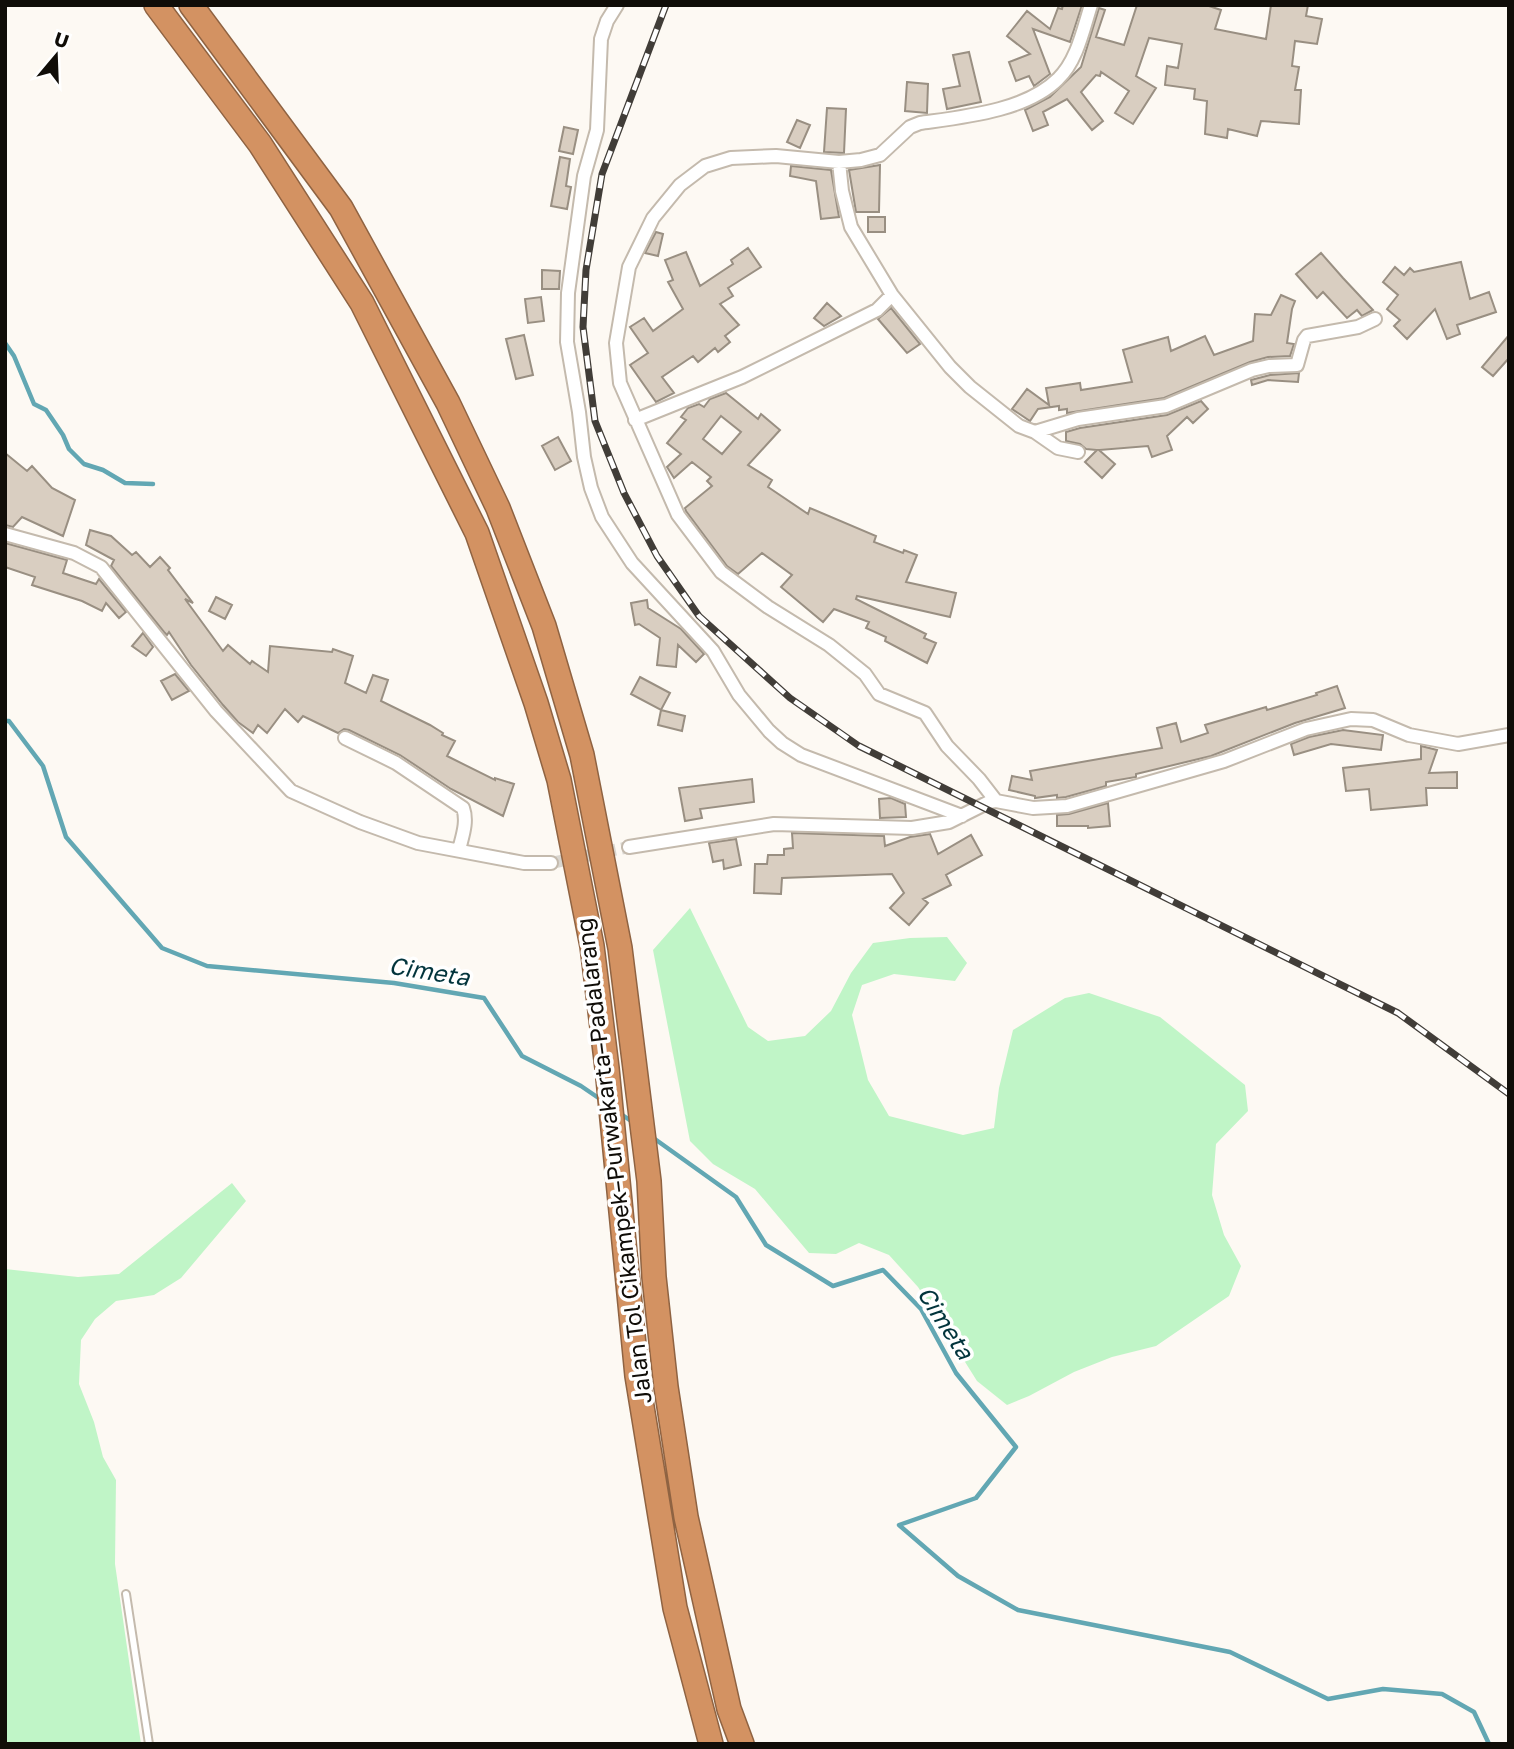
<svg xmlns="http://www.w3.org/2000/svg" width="1514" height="1749" viewBox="0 0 1514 1749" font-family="'Golos Text',sans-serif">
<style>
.green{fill:#c0f5c7}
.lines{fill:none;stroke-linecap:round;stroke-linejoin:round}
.stream{stroke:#62a7b3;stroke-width:4.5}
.building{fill:#d9cec1;stroke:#998f82;stroke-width:2;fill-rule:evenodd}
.minor-tunnel{stroke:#d9d6d0;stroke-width:12;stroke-dasharray:12 6;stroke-linecap:butt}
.service-casing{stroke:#c4baad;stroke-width:10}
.minor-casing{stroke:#c4baad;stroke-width:16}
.motorway-casing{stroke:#8f6342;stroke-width:26}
.service{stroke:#fff;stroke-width:6}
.minor{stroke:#fff;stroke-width:12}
.motorway{stroke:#d39262;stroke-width:23}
.rail-casing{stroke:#413d38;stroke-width:7}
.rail{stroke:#fff;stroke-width:4.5;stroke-dasharray:13;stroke-linecap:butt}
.labels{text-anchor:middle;stroke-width:7;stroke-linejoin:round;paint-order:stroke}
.street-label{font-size:23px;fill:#100d08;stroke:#fff}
.water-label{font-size:24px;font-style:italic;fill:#02343c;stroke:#fff}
</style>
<rect width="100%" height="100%" fill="#fdf9f3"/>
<!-- green -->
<path class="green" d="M690 908 748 1027 768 1041 805 1036 831 1011 851 973 873 943 910 938 947 937 967 963 955 981 894 974 862 985 852 1015 868 1080 889 1116 963 1135 994 1128 999 1088 1013 1030 1065 998 1089 993 1160 1017 1245 1085 1248 1111 1216 1144 1212 1195 1224 1235 1241 1266 1229 1296 1156 1346 1112 1357 1074 1372 1029 1396 1007 1405 977 1381 918 1287 889 1255 859 1243 836 1254 809 1253 755 1189 713 1164 690 1141 653 950Z
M232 1183 246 1201 181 1278 154 1295 116 1301 95 1319 81 1340 79 1384 94 1422 103 1457 116 1480 115 1564 141 1744H5V1269L78 1277 119 1274Z"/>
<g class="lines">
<!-- stream -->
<path class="stream" d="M5 343 14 356 34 404 46 410 63 435 69 449 84 464 103 470 125 483 153 484
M5 721H9L43 766 66 837 162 948 207 966 394 983 484 998 522 1056 581 1086 603 1101
M618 1112 634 1123
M652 1137 736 1197 766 1245 833 1286 883 1270 921 1309 956 1373 1016 1447 976 1498 899 1525 958 1576 1018 1610 1230 1652 1328 1699 1383 1689 1442 1694 1474 1712 1489 1744"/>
</g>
<!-- building -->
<path class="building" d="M1063 5H1082L1070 42 1033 29 1050 74 1034 86 1029 76 1016 81 1009 62 1030 54 1007 36 1027 11 1050 29 1058 8 1062 9Z
M1137 5H1206L1221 10 1215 29 1266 39 1271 5H1308L1306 16 1322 19 1317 44 1295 41 1292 66 1299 67 1295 90H1301L1299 124 1261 121 1257 136 1228 129 1227 138 1205 134 1207 101 1194 99 1195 89 1165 85 1167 66 1178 68 1182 44 1149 38 1136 76 1156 88 1133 124 1115 113 1129 91 1101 72 1100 76 1096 75 1081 92 1103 121 1092 130 1067 99 1043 112 1048 125 1033 131 1025 110 1050 97 1081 67 1099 8 1105 10 1096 37 1124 45Z
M969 52 981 102 947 109 943 89 960 86 953 55Z
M907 82 928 84 927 113 905 111Z
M827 108 846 109 844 153 824 152Z
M797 120 810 125 800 148 787 142Z
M564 127 578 130 573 154 559 151Z
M560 157 570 159 566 186 571 187 567 209 551 206Z
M880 165 879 212H856L849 170Z
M791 166 831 170 839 217 821 219 816 181 790 176Z
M868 217H885V232H868Z
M656 232 663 234 658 256 645 253Z
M748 248 761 267 728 288 733 296 720 304 739 325 725 336 730 342 718 352 715 348 698 362 693 356 662 377 674 393 656 402 630 365 648 353 630 327 644 318 653 331 683 309 668 282 673 280 665 260 686 252 700 286 733 264 731 260Z
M1321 253 1343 278 1373 310 1362 316 1357 310 1347 318 1323 292 1317 298 1296 274Z
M1461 262 1470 299 1489 292 1496 312 1457 325 1460 334 1447 339 1435 309 1407 339 1394 326 1400 320 1387 309 1398 295 1383 282 1395 267 1404 275 1410 268 1414 272Z
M542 270 560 271 559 289H542Z
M1281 295 1295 301 1292 309 1287 343 1294 344 1290 356 1268 357 1250 362 1164 398 1067 413V409L1059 410V406L1038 409 1030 421 1012 409 1027 389 1049 405 1046 388 1080 383 1081 390 1132 382 1123 350 1168 337 1171 351 1205 336 1214 355 1253 341 1255 314 1271 315Z
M541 297 544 321 528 323 525 299Z
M827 303 841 316 824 326 814 318Z
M891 308 920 344 907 353 878 319Z
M524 335 533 375 516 379 506 339Z
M1509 335V358L1493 376 1482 367Z
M1299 373 1298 382 1268 380 1252 385 1251 380 1270 375Z
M726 393 758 419 761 414 780 430 748 465 772 480 768 487 808 514 810 508 876 536 874 542 903 553 904 550 917 555 906 582 956 593 950 617 857 596 856 599 926 634 924 638 936 643 927 663 885 641 886 637 866 628 869 622 834 609 823 622 781 587 792 575 762 553 738 574 727 566 686 511 685 508 712 486 707 481 711 477 692 462 674 478 667 467 681 454 667 443 686 420 681 417 688 408 699 404 704 407 710 399ZM721 416 741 432 722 454 703 439Z
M1201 401 1208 409 1193 423 1187 417 1167 436 1172 450 1152 457 1148 446 1099 450 1115 464 1102 478 1085 462 1097 450 1086 449 1080 444 1066 441V432L1080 428 1167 415Z
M558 437 571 461 555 470 542 446Z
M5 453 27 471 32 466 52 488 75 500 63 536 22 517 13 527 5 525Z
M90 530 111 536 132 555 136 552 150 567 160 557 170 568 168 570 193 603 185 599 223 651 228 645 250 664 252 661 268 672 270 646 332 652 333 649 353 656 345 683 366 693 373 675 388 680 381 701 430 725 443 733 442 735 455 741 447 756 495 780V778L514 784 503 816 451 789 400 755 349 730 344 729 338 733 303 716 298 722 285 709 267 733 258 725 253 733 238 722 223 705 191 665 169 632 167 635 164 632 111 566 114 560 86 545Z
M5 543 67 560 63 573 96 584 99 579 126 612 119 618 106 603 102 611 82 601 32 585 35 577 5 567Z
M216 597 232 605 225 619 209 611Z
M647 600 648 608 681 629 704 654 696 662 678 645 676 667 657 665 660 638 639 624 635 625 631 603Z
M143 633 153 647 146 656 132 646Z
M175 674 189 691 172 700 161 681Z
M640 677 670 693 661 710 631 694Z
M1337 686 1345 708 1295 723 1211 756 1136 774V777L1106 782V786L1066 797 1057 798V795L1035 798V796L1009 790 1012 776 1032 780 1030 771 1162 748 1157 728 1176 723 1181 742 1208 733 1205 725 1266 707 1267 710 1317 695 1316 693Z
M661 710 685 716 682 731 658 725Z
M1343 730 1383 735 1381 750 1331 744 1294 755 1291 744 1309 737Z
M1421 746 1437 750 1429 773 1457 772V788H1426L1427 805 1371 810 1369 789 1346 791 1343 768 1421 759Z
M752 779 754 802 700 809 702 818 685 821 679 788Z
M891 798 905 804 906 817 880 818 879 799Z
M1108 803 1110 826 1088 828V826H1057V815L1069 814Z
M792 833 884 836 885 846 910 837 930 834 938 854 971 835 982 855 946 875 951 885 923 899 928 903 909 925 890 908 904 893 892 874 782 878 781 894 754 893 755 864H767L768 855H784V849L793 848Z
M736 839 741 865 724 869 723 860 713 862 709 843Z"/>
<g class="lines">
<!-- minor-tunnel -->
<path class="minor-tunnel" d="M551 863 629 847"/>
<defs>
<path id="service" d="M126 1594 149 1744"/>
<path id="minor" d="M617 5 607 21 601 39 597 130 584 176 568 293 567 342 579 412 584 457 591 488 602 517 632 563 713 651 739 695 769 731 782 743 801 755 962 816
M839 162 842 191 851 227 892 295 950 367 970 387 1019 426 1035 432 1078 419 1166 406 1252 370 1269 366 1297 365 1304 340 1307 336 1358 327 1375 319
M635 420 742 377 877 310 892 295
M1035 432 1058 448 1078 452
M5 534 74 553 101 567 216 711 291 791 360 822 418 843 524 863H551
M345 738 396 763 463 808C468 822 462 837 459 850
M996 801 979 779 947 746 925 713 879 694 865 674 829 645 768 607 721 572 678 515 620 383 616 343 629 267 653 218 680 185 705 166 731 158 776 156 839 162 861 160 880 155 910 127 920 123C963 117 1026 111 1058 79 1077 61 1083 30 1091 5
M629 847 774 824 912 828 949 822 989 802 996 801 1033 808 1067 806 1224 761 1306 729 1351 719 1373 720 1409 735 1458 744 1509 735"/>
<path id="motorway" d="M156 5 260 144 362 303 477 533 536 703 559 780 592 946 607 1068 637 1376 675 1608 711 1744
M191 5 341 208 448 403 498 508 544 626 582 755 620 948 649 1181 654 1277 666 1387 686 1517 729 1709 742 1744"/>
</defs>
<!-- service casing -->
<use href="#service" class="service-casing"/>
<!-- minor casing -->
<use href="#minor" class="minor-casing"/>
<!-- motorway casing -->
<use href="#motorway" class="motorway-casing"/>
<!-- service -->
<use href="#service" class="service"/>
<!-- minor -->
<use href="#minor" class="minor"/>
<!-- motorway -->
<use href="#motorway" class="motorway"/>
<defs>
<path id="rail" d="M666 5 602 174 586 270 583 327 595 421 624 493 657 556 699 616 790 698 859 746 1398 1013 1509 1094"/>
</defs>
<!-- rail casing -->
<use href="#rail" class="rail-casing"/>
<!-- rail -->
<use href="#rail" class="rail"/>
</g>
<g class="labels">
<!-- street labels -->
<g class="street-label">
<text transform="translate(614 1161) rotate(-97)" y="8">Jalan Tol Cikampek–Purwakarta–Padalarang</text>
</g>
<!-- water labels -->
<g class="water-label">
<text transform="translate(429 972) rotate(9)" y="8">Cimeta</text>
<text transform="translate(945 1323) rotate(57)" y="8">Cimeta</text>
</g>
</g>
<!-- border -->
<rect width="1514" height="1749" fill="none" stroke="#100d08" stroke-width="14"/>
<!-- north arrow -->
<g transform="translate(56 56) rotate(19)" stroke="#ffffff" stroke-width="5" paint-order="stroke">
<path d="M0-5L12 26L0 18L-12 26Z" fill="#100d08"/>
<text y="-10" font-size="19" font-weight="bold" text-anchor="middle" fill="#100d08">U</text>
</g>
</svg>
